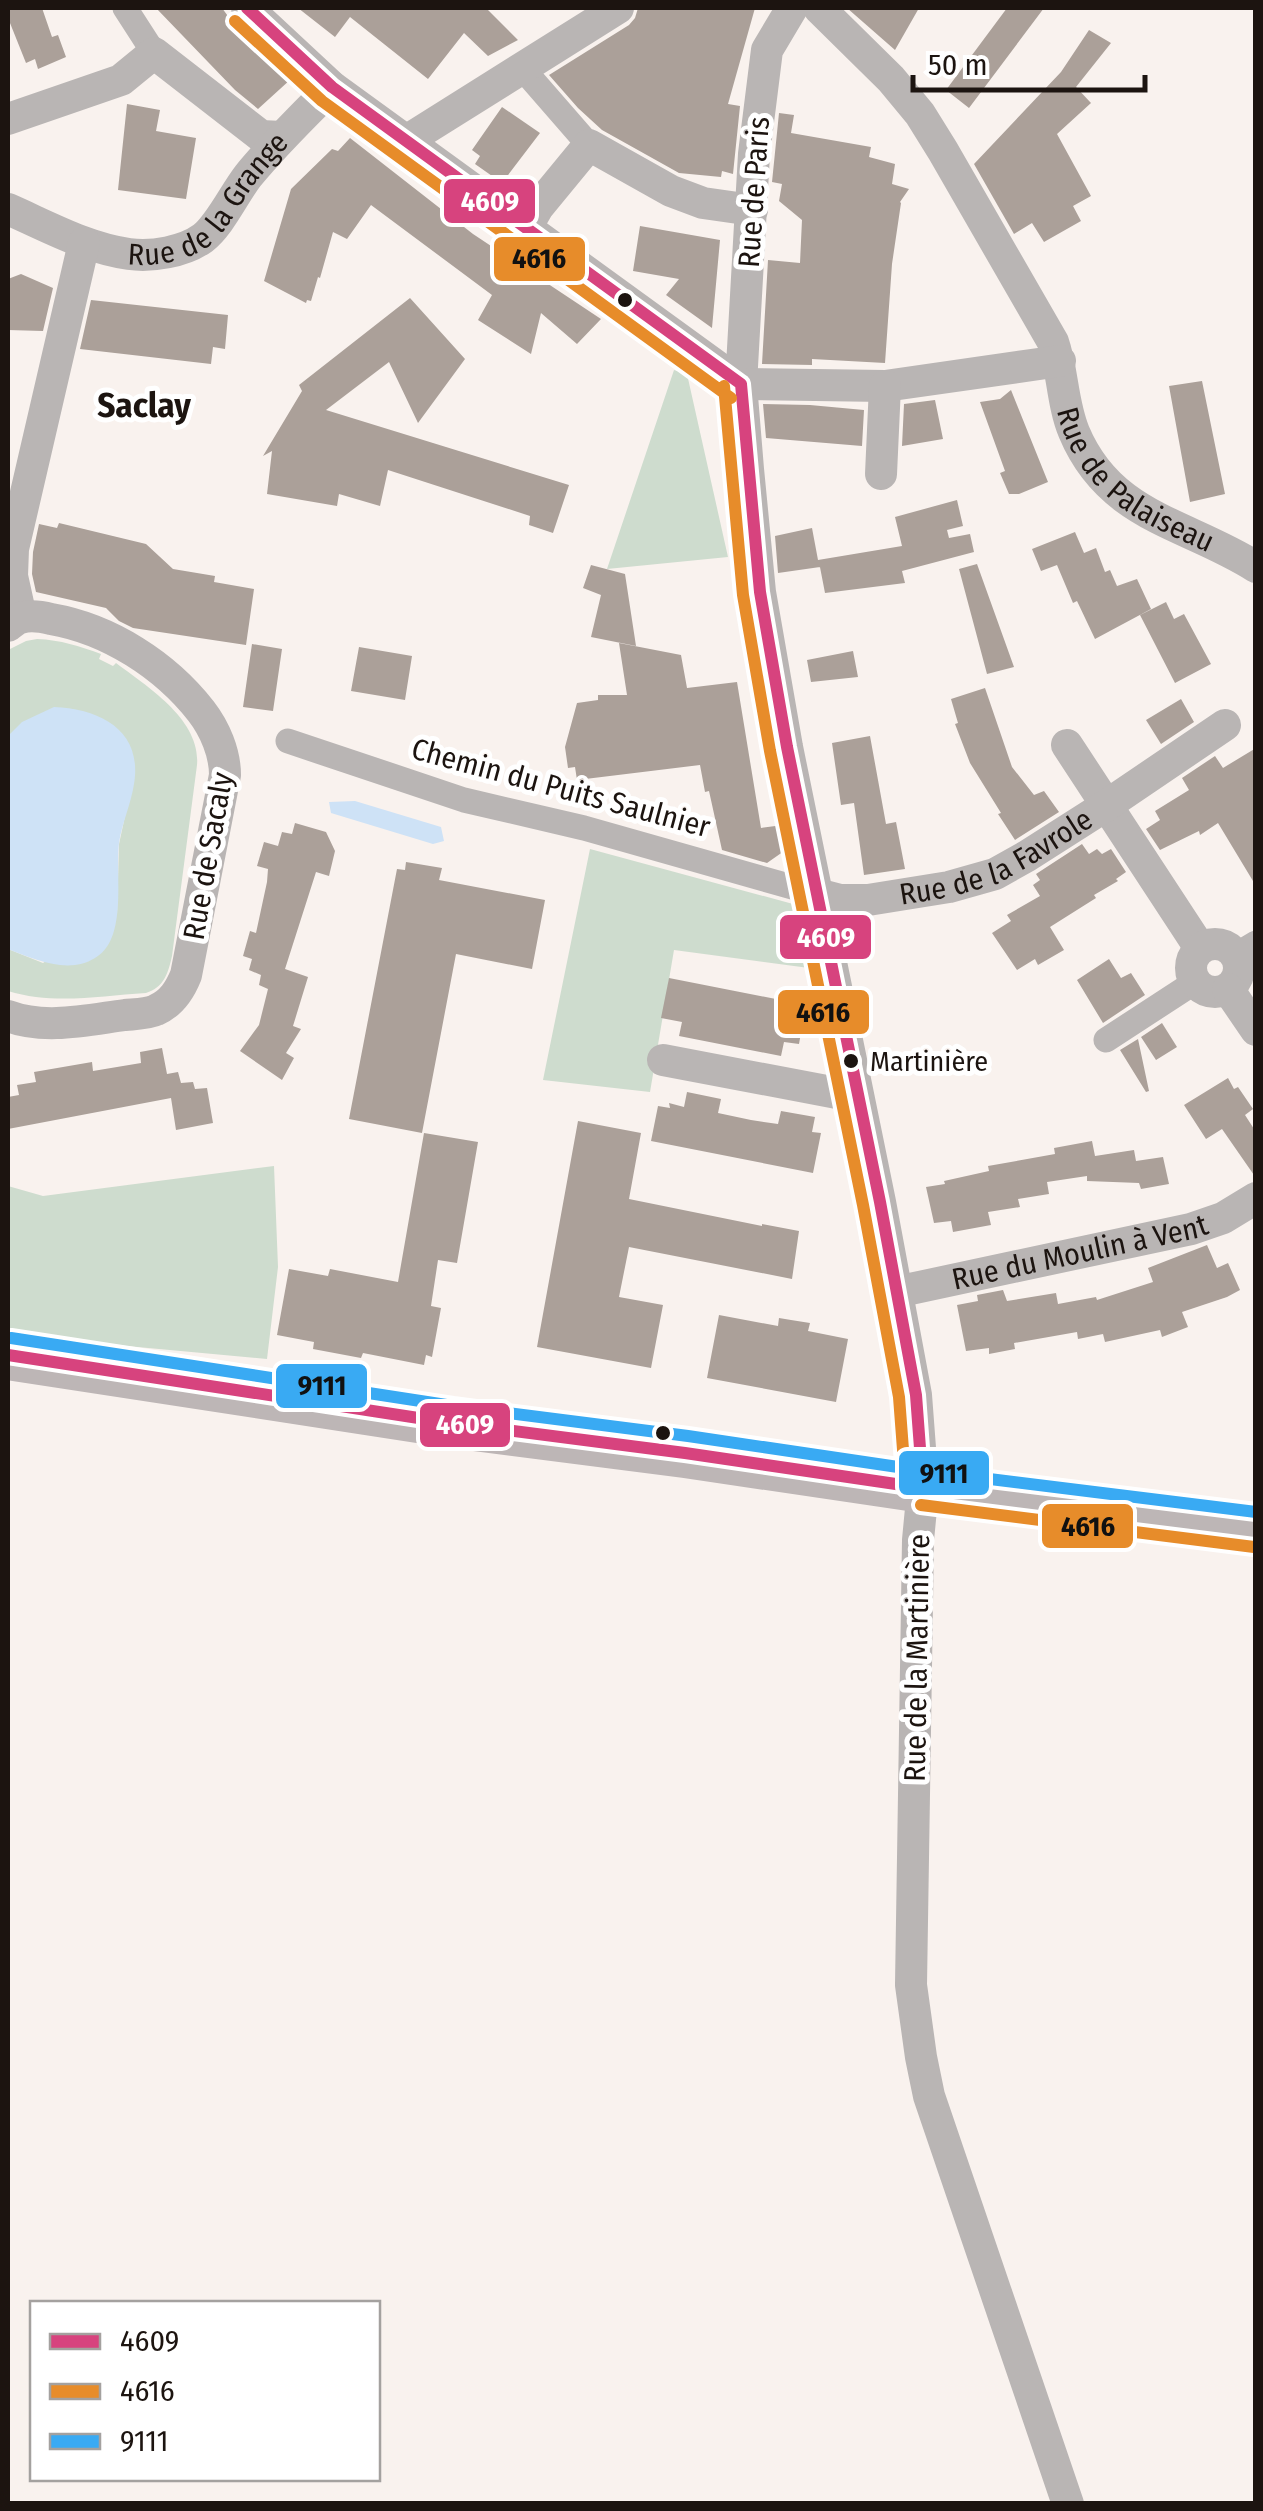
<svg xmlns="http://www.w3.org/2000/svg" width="1263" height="2511" viewBox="0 0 1263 2511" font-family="'Fira Sans Condensed',sans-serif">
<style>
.green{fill:#cedcce}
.water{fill:#cee2f6}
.building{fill:#aba099}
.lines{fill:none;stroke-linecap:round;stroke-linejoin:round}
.pedestrian{stroke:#b9b5b4;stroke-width:25}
.minor{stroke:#b9b5b4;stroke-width:32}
.primary{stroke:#bdb6b6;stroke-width:50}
.bus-1-casing{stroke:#fff;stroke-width:20}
.bus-2-casing{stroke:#fff;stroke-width:20}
.bus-3-casing{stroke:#fff;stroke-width:20}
.bus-1{stroke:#d7437e;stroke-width:12}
.bus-2{stroke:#e78c2a;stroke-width:12}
.bus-3{stroke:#39aaf3;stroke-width:12}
.bus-dot{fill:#1c1410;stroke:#fff;stroke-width:4}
.labels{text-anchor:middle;stroke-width:10;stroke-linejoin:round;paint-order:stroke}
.bus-label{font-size:28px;fill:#1c1410;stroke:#fff;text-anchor:start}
.street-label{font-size:30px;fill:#1c1410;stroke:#fff}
.quarter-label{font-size:35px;font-weight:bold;fill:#1c1410;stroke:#fff}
.line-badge{stroke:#fff;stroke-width:4}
.badge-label{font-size:28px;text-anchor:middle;font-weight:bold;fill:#fff}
.pale-badge-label{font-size:28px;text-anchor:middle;font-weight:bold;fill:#111}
</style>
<rect width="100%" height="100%" fill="#f9f2ee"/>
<!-- green -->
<path class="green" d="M674 370 687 374 728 557 607 569Z
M37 639C61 640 79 646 101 654L99 659 113 666 116 663C148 687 201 720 197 765L172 956C168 974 164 987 146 993 99 996 53 1005 8 991V949L43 963 117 914 119 844 125 816 8 736V650L26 641Z
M590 849 793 904 809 968 674 950 650 1092 543 1080Z
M274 1166 278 1267 267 1359 8 1335V1186L43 1196Z"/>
<!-- water -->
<path class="water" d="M54 707C100 709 143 730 134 784 131 804 122 823 119 843 115 876 128 939 95 958 68 975 34 959 8 949V736L22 722Z
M355 801 441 827 444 841 433 844 331 813 329 802Z"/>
<!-- building -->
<path class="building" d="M8 8H42L52 37 58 35 66 57 38 69 35 59 26 63 8 18Z
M156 8H222L233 23 291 79 258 109 235 90Z
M298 8H486L518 40 488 56 464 33 428 79 350 17 335 37Z
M638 8H755L728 104 740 106 733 174 722 171 721 177 679 173 602 130 578 108 549 75 629 25 635 18Z
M847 8H919L895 50Z
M1007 8H1044L969 108 946 90Z
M1089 30 1111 43 1076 87 1091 103 1057 134 1091 196 1073 206 1081 221 1044 242 1032 223 1014 234 974 164 1061 72Z
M127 104 160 110 156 131 196 138 186 199 118 190Z
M502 107 540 133 502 183 475 164 480 156 472 150Z
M779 113 794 115 791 133 871 147 869 157 895 164 892 184 909 189 900 202 901 203 892 264 885 363 812 359V365L762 364 768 260 800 263 802 220 779 201 782 184 772 182Z
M350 138 473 234 601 319 577 344 541 313 531 354 478 320 492 295 371 205 347 239 333 232 320 278 318 277 311 301 307 300 306 303 264 281 291 189 332 149 338 151Z
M640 226 720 240 712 328 666 295 679 279 633 271Z
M21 274 53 288 43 331 8 330V279Z
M410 298 465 359 418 423 389 362 326 410 569 485 553 533 529 525 530 516 388 470 380 506 339 494 337 506 267 494 272 451 263 456 302 391 299 385Z
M91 300 228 315 225 349 213 347 211 364 80 349Z
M1202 381 1225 494 1190 502 1169 386Z
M1011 390 1048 482 1019 494H1009L1000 473 1005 471 980 402 1000 399Z
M935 400 943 439 902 446 904 404Z
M763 404 810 405 864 410 862 446 766 438Z
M957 500 963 526 947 530 949 538 970 534 974 552 902 571 905 583 825 593 819 562 820 567 778 573 775 536 812 528 818 560 902 546 895 517Z
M59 523 146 544 173 569 215 576 214 582 254 589 246 645 133 628 119 621 106 608 36 592 32 574 33 552 39 524 57 528Z
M1075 532 1084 553 1096 548 1105 572 1110 570 1117 586 1137 579 1151 609 1095 639 1077 601 1073 603 1057 565 1041 571 1032 549Z
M977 564 1014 667 987 674 959 569Z
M591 565 625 574 636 646 591 637 601 595 583 588Z
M1166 602 1174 619 1184 614 1211 664 1175 683 1140 615Z
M619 643 681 655 687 688 737 682 761 828 783 825 787 849 767 863 722 850 709 791 705 792 700 765 577 780 575 767 568 768 565 747 577 703 598 700V695H627Z
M252 644 282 649 273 711 243 707Z
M359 647 412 656 405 700 351 691Z
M853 651 858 677 811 682 807 660Z
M985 688 1012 767 1034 795 1044 791 1059 812 1015 840 998 814 1001 813 970 763 955 724 958 723 951 699Z
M1181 699 1194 722 1161 744 1146 720Z
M870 736 886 824 896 822 905 869 864 875 854 803 841 805 832 743Z
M1256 748V886L1218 823 1200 835 1199 831 1160 850 1146 829 1160 820 1155 811 1189 790 1182 778 1215 756 1223 768Z
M295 823 326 832 335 851 329 876 316 872 285 969 308 977 293 1026 301 1029 286 1053 294 1058 282 1080 240 1051 259 1025 268 989 259 985 261 975 249 970 252 959 243 956 250 931 256 933 267 882 268 869 257 866 264 842 278 846 282 832 292 834Z
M1082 844 1089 854 1097 849 1102 854 1111 849 1126 872 1116 879 1118 881 1094 895 1096 898 1050 927 1064 950 1038 965 1035 959 1017 970 992 933 1011 921 1007 915 1040 896 1033 885 1040 880 1036 874Z
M406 862 442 868 439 880 545 900 532 969 456 954 422 1133 349 1119 397 869 405 870Z
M1109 959 1121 978 1131 973 1145 995 1103 1023 1077 980Z
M669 978 806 1005 799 1044 784 1042 781 1056 679 1036 682 1022 661 1018Z
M1162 1023 1177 1047 1156 1060 1141 1037Z
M1138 1039 1149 1091 1146 1092 1120 1050Z
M162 1048 167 1074 178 1072 181 1083 193 1082 195 1089 207 1088 213 1123 176 1130 171 1098 8 1129V1097L19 1095 17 1085 36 1082 34 1072 92 1062 93 1071 141 1063 140 1052Z
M1228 1078 1234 1089 1238 1087 1253 1109 1245 1115 1256 1132V1178L1222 1129 1206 1139 1184 1105Z
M687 1092 721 1099 718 1113 751 1120 778 1124 781 1111 815 1117 812 1132 821 1133 813 1173 651 1141 658 1106 670 1108 669 1103 684 1107Z
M578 1121 641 1133 629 1199 762 1226V1224L799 1231 792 1279 629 1247 619 1297 663 1305 651 1368 537 1347Z
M424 1133 478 1142 457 1263 438 1260 431 1306 441 1308 432 1357 426 1355 424 1365 363 1353 361 1358 313 1349 314 1342 277 1335 289 1269 328 1276 330 1269 398 1282Z
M1092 1141 1095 1156 1134 1150 1136 1161 1163 1157 1169 1184 1141 1189 1139 1183 1087 1181V1176L1047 1182 1049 1194 1018 1199 1020 1207 988 1212 991 1225 953 1232 951 1221 934 1223 926 1187 945 1184 944 1181 989 1171 988 1166 1055 1154 1054 1148Z
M1207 1245 1217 1268 1228 1263 1240 1290 1227 1297 1182 1312 1188 1327 1162 1337 1160 1330 1105 1342 1103 1334 1078 1339 1077 1332 1014 1343 1015 1349 989 1354V1348L966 1351 957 1305 978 1301 977 1295 1003 1290 1007 1301 1056 1293 1058 1304 1096 1297 1097 1300 1153 1282 1148 1268Z
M719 1315 778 1326 779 1318 791 1320 810 1323 808 1331 848 1339 836 1402 707 1378Z"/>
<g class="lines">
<!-- pedestrian -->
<path class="pedestrian" d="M125 8 154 53
M522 68 589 145
M288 741 464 800 584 828 817 894
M1236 955 1256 943
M1106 1040 1195 982"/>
<!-- minor -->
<g class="minor">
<path d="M247 8 332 87 741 384"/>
<path d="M792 8 767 50 754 154 741 384 748 469 760 592 787 747 880 1202 916 1395 923 1488 918 1540 911 1985 921 2057 929 2096 1068 2504"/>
<path id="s1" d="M819 8 891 79 920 114 943 151 1053 342C1063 371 1062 403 1074 432 1110 518 1187 523 1256 567"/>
<path d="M8 119 121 80 154 53 261 136 282 137"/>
<path d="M406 141 618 8"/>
<path id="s2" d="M8 209C47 226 86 248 129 254 152 257 184 252 203 238 220 225 234 194 248 176 274 144 303 116 332 87"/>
<path d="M526 228 538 207 589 145 671 191 703 203 752 210"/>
<path d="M741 384 885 386 1060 361"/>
<path d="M881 474 885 386"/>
<path d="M21 617 12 576 13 549 84 243"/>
<path d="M8 626C12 623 16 619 20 618 29 615 43 617 51 619 109 629 165 665 201 711 215 729 225 753 225 775L186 975C180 990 172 1003 156 1010 148 1014 135 1014 125 1015 87 1020 45 1030 8 1016"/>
<path d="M1067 745 1200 948"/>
<path id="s3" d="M817 894 840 900H868L949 887 995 874 1027 856 1107 805 1225 725"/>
<circle cx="1215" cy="968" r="24"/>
<path d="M1228 989 1256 1030"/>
<path d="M663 1060 858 1097"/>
<path id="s4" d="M896 1292 1191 1229 1223 1218 1256 1198"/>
</g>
<!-- primary -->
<path class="primary" d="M8 1355 451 1423 685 1453 923 1488 1256 1530"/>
<defs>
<path id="bus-1" d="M247 8 332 87 741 384
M741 384 760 592 787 747 880 1202 916 1395 923 1488
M8 1355 451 1423 685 1453 923 1488"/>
<path id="bus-2" d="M235 21 322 101 731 398
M724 386 743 595 770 751 863 1205 899 1397 906 1489
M921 1505 1254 1547"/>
<path id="bus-3" d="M11 1338 453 1406 688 1436 925 1471 1256 1512"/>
</defs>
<!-- bus-1 casing -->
<use href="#bus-1" class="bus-1-casing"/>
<!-- bus-2 casing -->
<use href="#bus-2" class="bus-2-casing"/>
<!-- bus-3 casing -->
<use href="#bus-3" class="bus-3-casing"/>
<!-- bus-1 -->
<use href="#bus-1" class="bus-1"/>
<!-- bus-2 -->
<use href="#bus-2" class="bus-2"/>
<!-- bus-3 -->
<use href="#bus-3" class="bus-3"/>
</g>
<!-- markers -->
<g class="bus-dot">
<circle cx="625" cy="300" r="9"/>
<circle cx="851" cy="1061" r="9"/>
<circle cx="663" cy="1433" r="9"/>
</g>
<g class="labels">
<!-- bus labels -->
<g class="bus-label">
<text x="870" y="1071">Martinière</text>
</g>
<!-- street labels -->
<g class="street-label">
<text dy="10" stroke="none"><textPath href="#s2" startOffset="232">Rue de la Grange</textPath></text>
<text transform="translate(754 192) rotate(-86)" y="10">Rue de Paris</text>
<text dy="10" stroke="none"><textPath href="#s1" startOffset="582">Rue de Palaiseau</textPath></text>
<text transform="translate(561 788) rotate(15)" y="10">Chemin du Puits Saulnier</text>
<text dy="10" stroke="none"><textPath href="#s3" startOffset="188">Rue de la Favrole</textPath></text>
<text transform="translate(208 856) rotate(-80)" y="10">Rue de Sacaly</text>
<text dy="10" stroke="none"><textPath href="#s4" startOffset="188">Rue du Moulin à Vent</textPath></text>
<text transform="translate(917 1658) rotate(-89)" y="10">Rue de la Martinière</text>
</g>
<!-- quarter labels -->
<g class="quarter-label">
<text x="144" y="417">Saclay</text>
</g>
</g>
<g class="line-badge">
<rect x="442" y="177" width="95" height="48" rx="10" fill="#d7437e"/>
<rect x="492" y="235" width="95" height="48" rx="10" fill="#e78c2a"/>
<rect x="778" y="913" width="95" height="48" rx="10" fill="#d7437e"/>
<rect x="776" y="988" width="95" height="48" rx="10" fill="#e78c2a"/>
<rect x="274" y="1362" width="95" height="48" rx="10" fill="#39aaf3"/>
<rect x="418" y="1401" width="94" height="48" rx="10" fill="#d7437e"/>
<rect x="897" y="1449" width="94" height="48" rx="10" fill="#39aaf3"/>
<rect x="1040" y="1502" width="95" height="48" rx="10" fill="#e78c2a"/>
</g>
<g class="badge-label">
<text x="490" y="211">4609</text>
<text x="826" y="947">4609</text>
<text x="465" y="1434">4609</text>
</g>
<g class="pale-badge-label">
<text x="539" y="268">4616</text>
<text x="823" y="1022">4616</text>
<text x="322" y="1395">9111</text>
<text x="944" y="1483">9111</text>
<text x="1088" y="1536">4616</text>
</g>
<!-- border -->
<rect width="1263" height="2511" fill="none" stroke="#1c1410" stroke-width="20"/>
<!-- legend -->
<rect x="30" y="2301" width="350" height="180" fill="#ffffff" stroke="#a4a19f" stroke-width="2.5"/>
<rect x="50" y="2334" width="50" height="15" fill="#d7437e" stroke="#a4a19f" stroke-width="2.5"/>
<text x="120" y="2351" font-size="30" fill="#1c1410">4609</text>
<rect x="50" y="2384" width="50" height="15" fill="#e78c2a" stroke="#a4a19f" stroke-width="2.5"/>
<text x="120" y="2401" font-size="30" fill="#1c1410">4616</text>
<rect x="50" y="2434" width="50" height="15" fill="#39aaf3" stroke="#a4a19f" stroke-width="2.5"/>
<text x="120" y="2451" font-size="30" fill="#1c1410">9111</text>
<!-- scale -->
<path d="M913 75v15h232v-15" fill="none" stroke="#1c1410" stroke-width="5"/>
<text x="928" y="75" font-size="30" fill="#1c1410" stroke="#ffffff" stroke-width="8" paint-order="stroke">50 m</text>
</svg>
